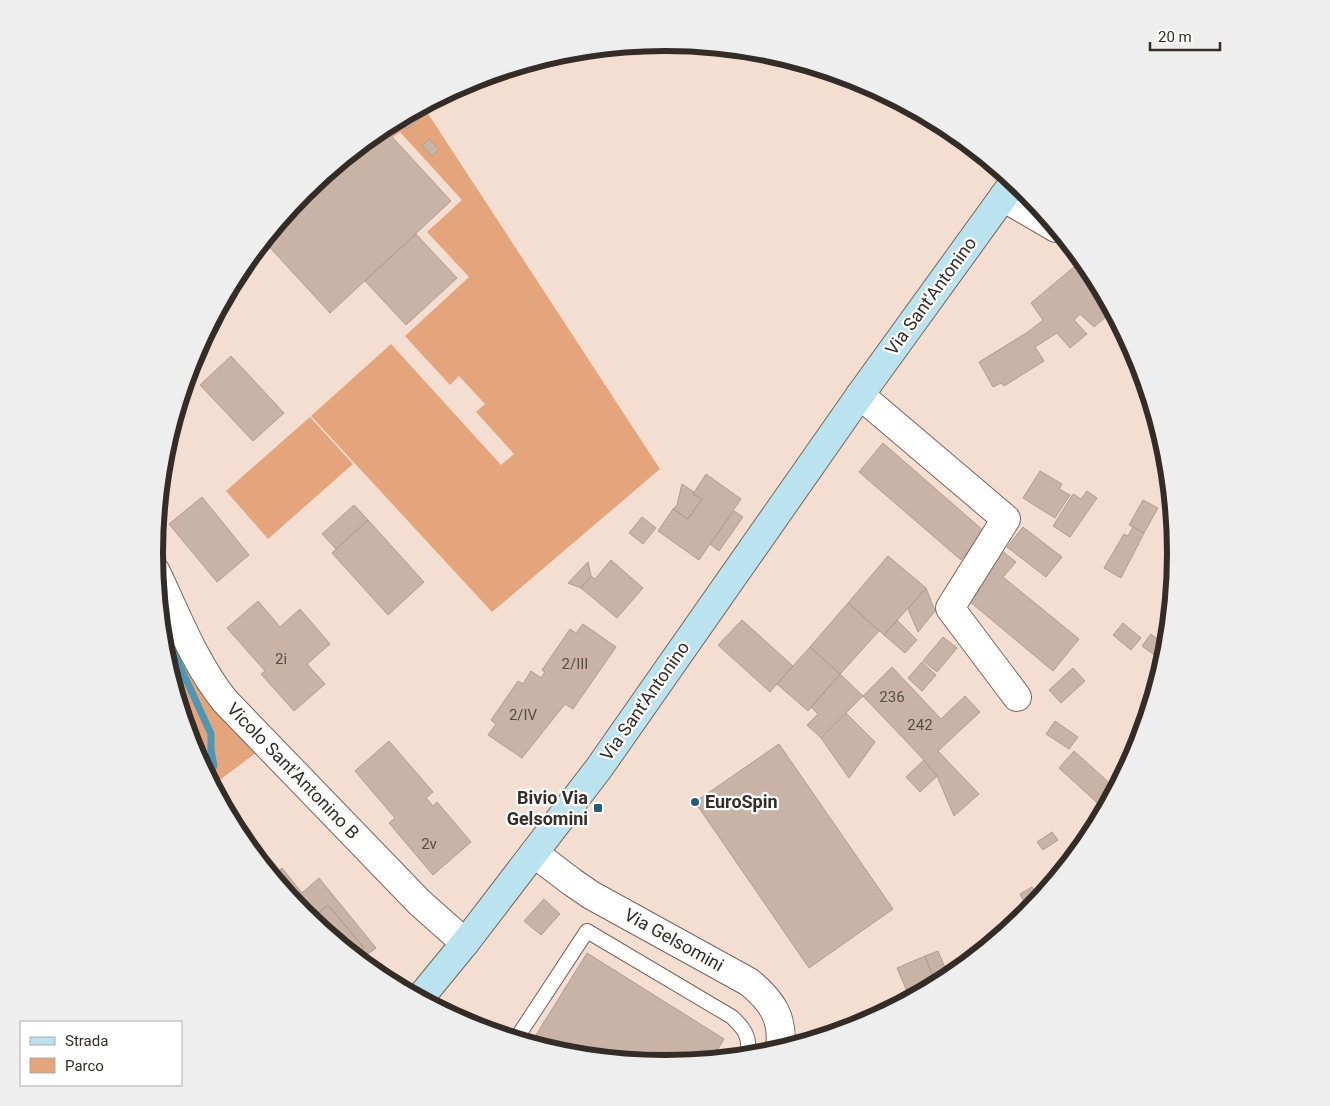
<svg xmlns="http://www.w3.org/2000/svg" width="1330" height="1106" viewBox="0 0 1330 1106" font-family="Roboto,sans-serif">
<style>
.green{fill:#e4a57d}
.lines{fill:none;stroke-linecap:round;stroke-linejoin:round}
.stream{stroke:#4c98b4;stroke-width:7}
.building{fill:#c8b3a6;stroke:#b19d91}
.service-casing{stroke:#77655a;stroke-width:16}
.minor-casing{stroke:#77655a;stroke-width:30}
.secondary-casing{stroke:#77655a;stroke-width:30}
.path{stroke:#9b8c82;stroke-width:3;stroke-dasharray:1 4;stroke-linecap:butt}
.service{stroke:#fff;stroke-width:14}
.minor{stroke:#fff;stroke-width:28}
.secondary{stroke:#bbe2ef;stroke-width:28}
.poi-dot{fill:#225f77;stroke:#fff;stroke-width:2}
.labels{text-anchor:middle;stroke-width:4.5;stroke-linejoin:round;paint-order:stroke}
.number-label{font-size:15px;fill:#594e47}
.street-label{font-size:18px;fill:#342c27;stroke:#fff}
.poi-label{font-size:18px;font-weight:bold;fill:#342c27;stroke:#fff;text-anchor:end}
.rim{fill:none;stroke:#342c27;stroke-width:6}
</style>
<rect width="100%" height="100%" fill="#f4ded1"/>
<!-- green -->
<path class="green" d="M423 106 660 469 492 612 311 416 391 344 501 465 514 454 476 412 485 404 459 376 450 385 405 336 469 277 427 232 462 200 400 132 393 137 383 127Z
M310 417 353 464 268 539 226 491Z
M158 593 257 752 213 785 193 748 164 652Z"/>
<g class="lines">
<!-- stream -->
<path class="stream" d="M162 627 211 734V750L214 766 207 774"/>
</g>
<!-- building -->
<path class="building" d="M418 109 424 115 407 129 399 119Z
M383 127 451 201 330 313 264 241 288 211 347 157Z
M429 139 439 149 432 156 422 146Z
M416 234 457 278 406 325 365 281Z
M1081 261 1090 270 1112 312 1094 327 1080 314 1074 320 1087 334 1070 348 1057 333 1035 347 1044 361 1004 386 1001 383 993 387 979 362 1028 332 1043 320 1031 303Z
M231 356 284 413 253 441 200 385Z
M883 443 985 532 961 560 859 472Z
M1040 471 1062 484 1059 489 1070 495 1055 518 1023 498Z
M706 474 741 499 699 560 658 531 673 509 688 519 702 499 693 494Z
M682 484 694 492 693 494 702 499 688 519 673 509 677 505Z
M1087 491 1097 498 1070 537 1053 526 1073 494 1081 499Z
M202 497 249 555 217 582 169 524Z
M1143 500 1158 508 1144 533 1129 525Z
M354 505 368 520 336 549 322 534Z
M734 511 743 517 719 551 710 544Z
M642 517 656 528 643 544 629 533Z
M368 520 424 582 388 615 332 553Z
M1023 527 1062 557 1046 577 1007 547Z
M1133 527 1144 533 1121 578 1104 568 1124 534 1128 536Z
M1001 550 1016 562 1003 577 1079 639 1053 671 963 596Z
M888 556 926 588 884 635 848 603Z
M611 560 643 588 617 618 581 588 591 576 595 579Z
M588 562 591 576 581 588 568 583Z
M926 588 935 611 918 632 908 609Z
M258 601 280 627 300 609 330 644 307 664 325 684 294 711 261 674 265 671 227 628Z
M848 603 879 631 840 674 810 647Z
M742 620 793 666 770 692 718 645Z
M897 620 917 640 905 653 884 635Z
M1123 623 1141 638 1131 650 1113 635Z
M583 624 616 647 573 709 565 704 522 758 488 735 496 724 491 720 518 681 523 684 531 671 541 678 545 672 542 670 570 629 576 633Z
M1151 634 1166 646 1164 659 1159 655 1157 657 1142 646Z
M943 637 957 648 937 672 923 661Z
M810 647 840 674 808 711 777 684Z
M922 662 936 675 922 691 908 678Z
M892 667 941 719 965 696 980 712 938 751 979 794 954 816 937 776 924 760 863 696Z
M1073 668 1085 681 1061 703 1049 690Z
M840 674 863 696 821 738 807 725 818 714 811 707Z
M846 713 875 742 849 778 821 738Z
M1055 721 1078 737 1069 749 1046 734Z
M389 741 433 792 426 798 433 806 437 802 471 842 433 875 389 823 395 818 355 771Z
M779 744 893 909 809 968 695 802Z
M1074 751 1115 788 1104 809 1059 768Z
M924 760 937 776 920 792 906 777Z
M1052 832 1058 840 1043 850 1037 842Z
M282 868 302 893 319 878 376 948 360 960 355 956 364 948 328 905 311 919 304 914 273 876Z
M1032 887 1039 898 1028 910 1020 894Z
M544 899 560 914 541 935 524 921Z
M328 905 364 948 355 956 311 919Z
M938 951 949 977 936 984 925 956Z
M587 953 724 1039 712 1059 665 1063 565 1054 531 1043Z
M925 956 936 984 909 996 897 968Z"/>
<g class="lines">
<defs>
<path id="service" d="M516 1039 587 931 732 1017C745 1029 750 1037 748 1055"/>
<path id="minor" d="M1003 197 1056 228
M860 395 1006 519 950 608 1017 697
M156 572C177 616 195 664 225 701L419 902 465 943
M534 853 572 882 591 895 749 982C772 1001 784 1018 780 1049"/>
<path id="secondary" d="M420 998 465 943 599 768 860 395 1014 182"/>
</defs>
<!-- service casing -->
<use href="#service" class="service-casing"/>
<!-- minor casing -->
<use href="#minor" class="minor-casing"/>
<!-- secondary casing -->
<use href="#secondary" class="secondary-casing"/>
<!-- path -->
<path class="path" d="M369 960 403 981"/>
<!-- service -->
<use href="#service" class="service"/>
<!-- minor -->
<use href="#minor" class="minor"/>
<!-- secondary -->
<use href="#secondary" class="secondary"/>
</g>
<!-- markers -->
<g class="poi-dot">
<circle cx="695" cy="802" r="5"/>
<rect x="593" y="803" width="10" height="10" rx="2.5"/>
</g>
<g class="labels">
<!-- number labels -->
<g class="number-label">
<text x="281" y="664">2i</text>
<text x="575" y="669">2/III</text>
<text x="892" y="702">236</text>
<text x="523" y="720">2/IV</text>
<text x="920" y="730">242</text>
<text x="429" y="849">2v</text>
</g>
<!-- street labels -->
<g class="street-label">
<text transform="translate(931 296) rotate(-54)" y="6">Via Sant'Antonino</text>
<text transform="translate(645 701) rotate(-55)" y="6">Via Sant'Antonino</text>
<text transform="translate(293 771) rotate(46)" y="6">Vicolo Sant'Antonino B</text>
<text transform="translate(674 940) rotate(29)" y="6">Via Gelsomini</text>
</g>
<!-- poi labels -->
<g class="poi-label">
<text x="588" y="804">Bivio Via<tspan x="588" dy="21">Gelsomini</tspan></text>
<text x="705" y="808" text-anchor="start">EuroSpin</text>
</g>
</g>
<!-- crop -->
<path d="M0 0H1330V1106H0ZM163 553a502 502 0 1 1 1004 0a502 502 0 1 1-1004 0Z" fill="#efeeee" fill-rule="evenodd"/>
<path class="rim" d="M163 553a502 502 0 1 1 1004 0a502 502 0 1 1-1004 0Z"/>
<!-- legend -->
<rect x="20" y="1021" width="162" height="65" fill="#ffffff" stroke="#aeaba9"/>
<rect x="30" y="1037" width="25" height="8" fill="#bbe2ef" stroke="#aeaba9"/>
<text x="65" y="1046" font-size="15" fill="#342c27">Strada</text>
<rect x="30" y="1058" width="25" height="15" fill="#e4a57d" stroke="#aeaba9"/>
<text x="65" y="1071" font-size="15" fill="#342c27">Parco</text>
<!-- scale -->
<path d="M1150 42v8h70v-8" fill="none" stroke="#342c27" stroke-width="2.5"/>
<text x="1158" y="42" font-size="15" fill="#342c27" stroke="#ffffff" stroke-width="4" paint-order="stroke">20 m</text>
</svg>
